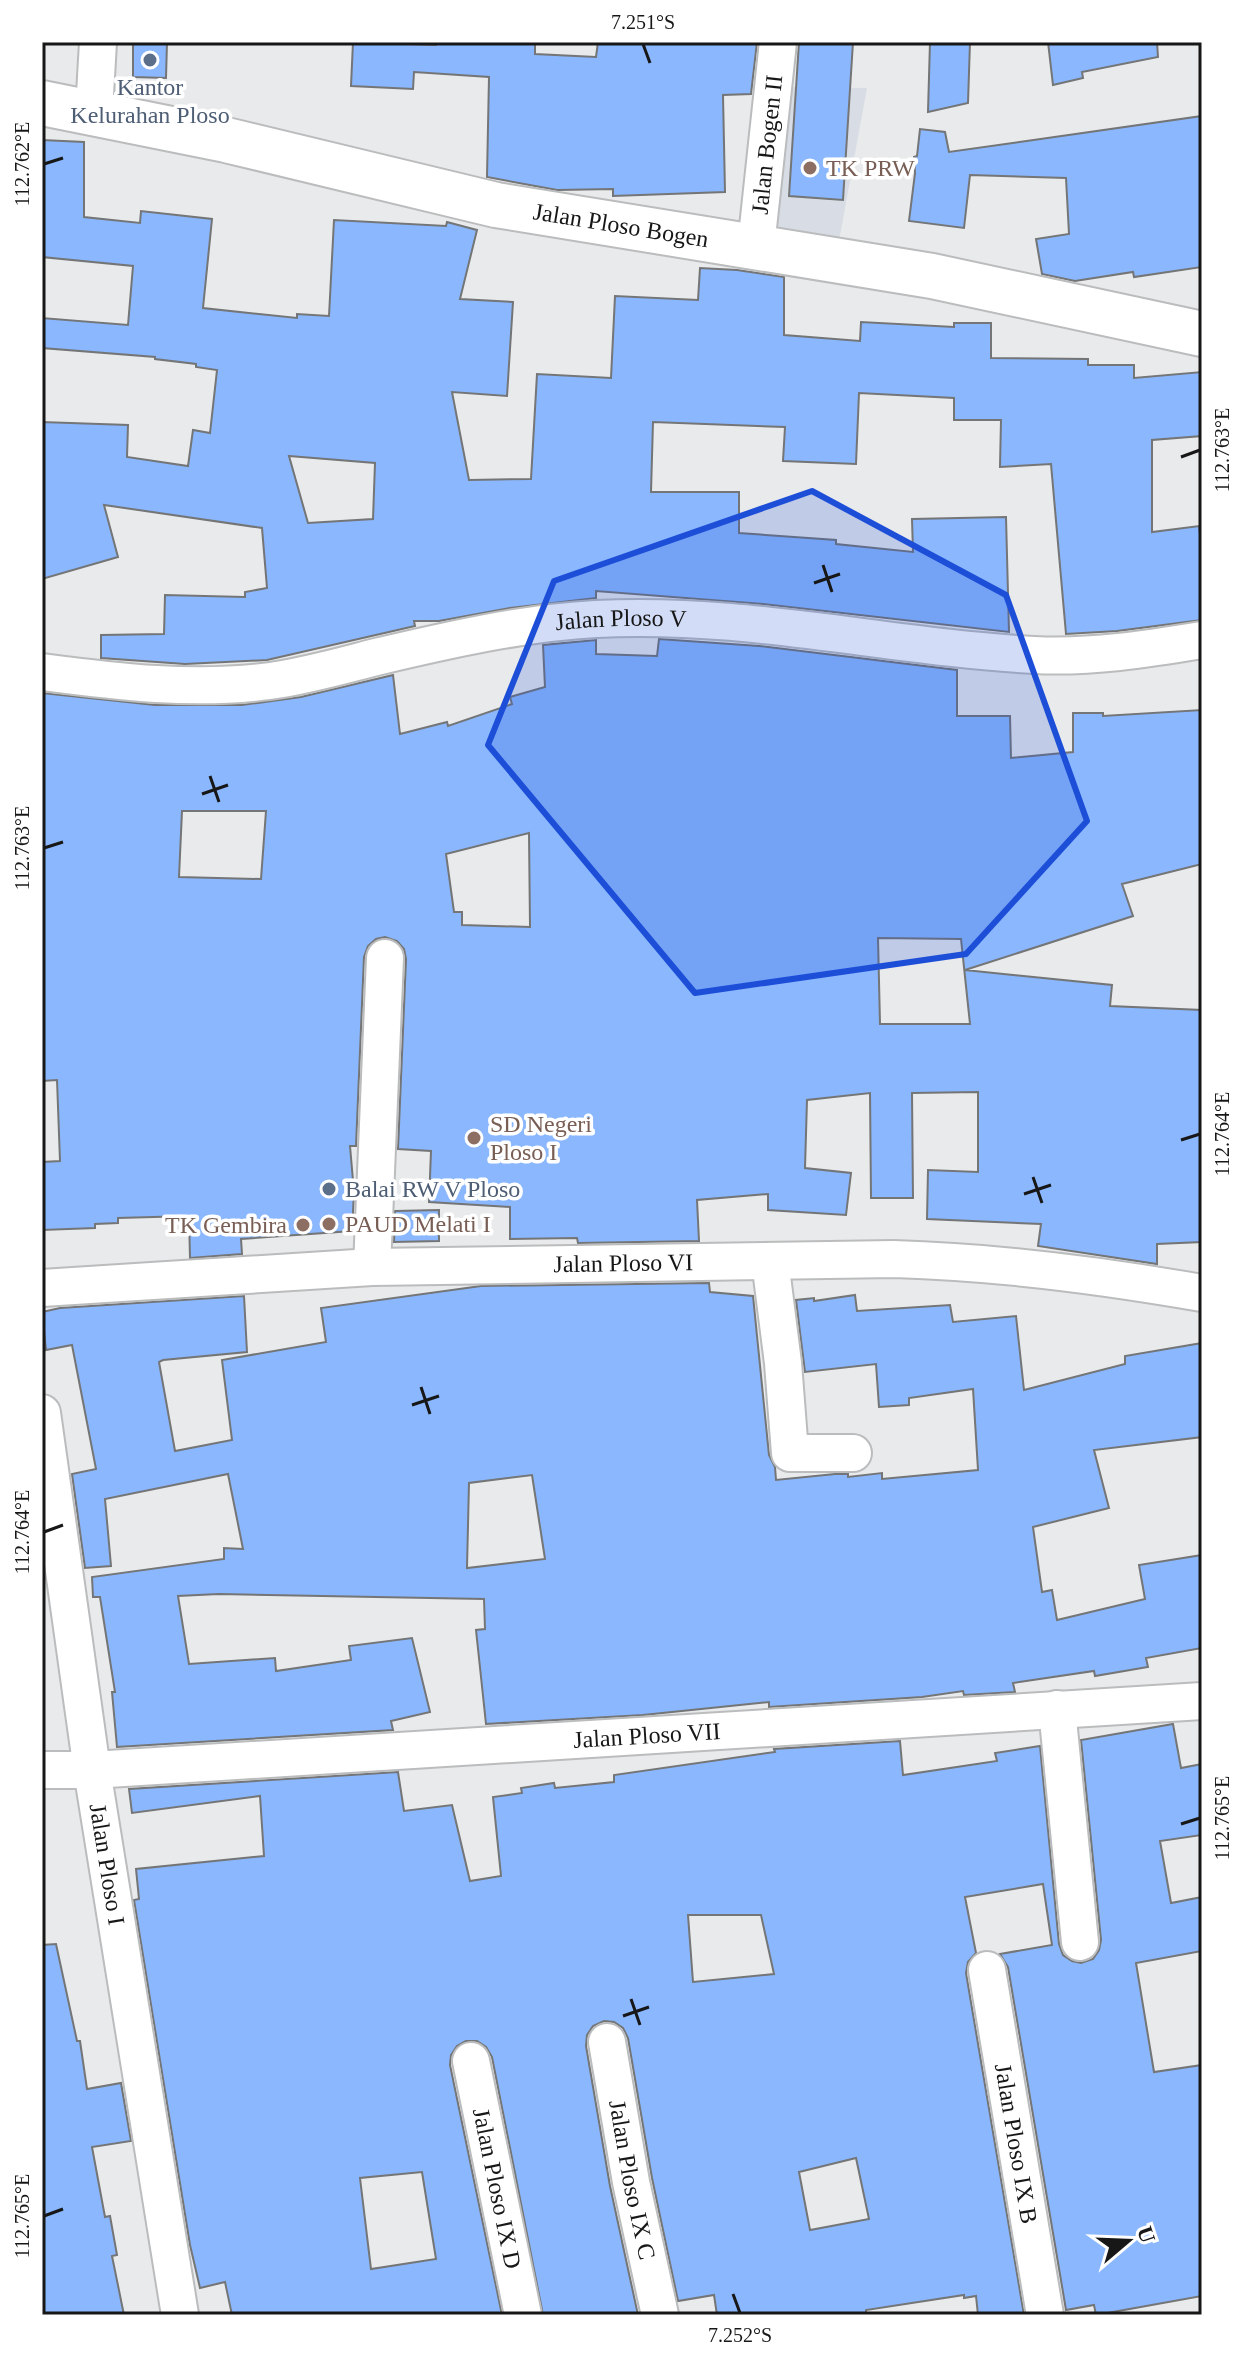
<svg xmlns="http://www.w3.org/2000/svg" width="1244" height="2357" viewBox="0 0 1244 2357" font-family="Georgia,serif">
<style>
.built{fill:#d8dde5}
.building{fill:#8ab7fd;stroke:#747576;stroke-width:2;fill-rule:evenodd}
.lines{fill:none;stroke-linecap:round;stroke-linejoin:round}
.minor-casing{stroke:#bbbcbd;stroke-width:40}
.tertiary-casing{stroke:#bbbcbd;stroke-width:48}
.minor{stroke:#fff;stroke-width:36}
.tertiary{stroke:#fff;stroke-width:44}
.marked{fill:#1d4ed8;fill-opacity:0.2;stroke:#1d4ed8;stroke-width:6;stroke-linejoin:round}
.ticks{fill:none;stroke:#171717;stroke-width:3}
.service-dot{fill:#5c6f8a;stroke:#fff;stroke-width:3}
.education-dot{fill:#8d6e63;stroke:#fff;stroke-width:3}
.labels{text-anchor:middle;stroke-width:7;stroke-linejoin:round;paint-order:stroke}
.service-label{font-size:24px;fill:#4e5e75;stroke:#fff}
.street-label{font-size:24px;fill:#171717;stroke:#fff}
.education-label{font-size:24px;fill:#785e54;stroke:#fff;text-anchor:start}
.neatline{fill:none;stroke:#171717;stroke-width:3}
.ticks-label{font-size:20px;text-anchor:middle;fill:#171717}
</style>
<rect width="100%" height="100%" fill="#e9eaeb"/>
<!-- built -->
<path class="built" d="M778 87 867 88 839 241 761 229Z"/>
<!-- building -->
<path class="building" d="M133 42H167L166 78 133 77Z
M353 42 436 45 437 42H535V54L596 57 598 42H757L751 94 723 95 725 192 613 196V189L557 190 487 177 489 77 414 72 413 89 351 86Z
M799 42H853L843 200 789 196Z
M930 42H970L968 103 928 112Z
M1048 42H1157L1158 57 1082 72 1083 78 1053 85Z
M1202 116V267L1134 277 1133 272 1075 281 1042 274 1036 239 1069 234 1066 178 970 175 964 228 909 221 915 173 914 157 917 156 920 129 945 132 949 152Z
M42 140 84 142V217L140 223 141 211 212 219 203 308 297 318V314L329 316 334 220 446 226 447 222 477 230 460 299 513 302 507 396 452 392 469 480 531 479 537 374 611 378 615 296 698 300 700 268 737 270 784 277V335L860 341 861 322 954 327V323H991V358L1088 359V365H1134V378L1202 372V436L1152 440V532L1199 526 1202 550V620L1117 631 1066 634 1051 464 1000 467 1001 420H954V398L859 393 856 464 783 461 785 427 653 422 651 492H739V533L836 540V544L913 552 912 519 1006 517 1009 632 763 604 596 591V598L510 608 439 621H414L415 626 267 660 185 664 101 658V635L164 634 165 595 245 597V592L267 588 262 528 104 505 118 557 42 579V422L128 425 127 457 188 466 193 430 210 433 217 370 196 367V364L155 359V357L42 348V318L128 325 133 266 42 257ZM289 456 375 463 373 519 308 523Z
M659 639 759 646 957 670V716H1010L1011 758 1073 752V713H1103V716L1202 710V864L1122 884 1133 916 965 970 1112 985 1110 1006 1202 1010V1242L1157 1244V1264L1038 1246 1041 1224 927 1219 928 1170 978 1172V1092L912 1093 913 1198H871L870 1093 807 1100 805 1168 851 1173 846 1215 768 1210V1194L697 1200 699 1241 578 1243 577 1238 510 1239V1207L429 1202 431 1151 398 1149 406 959 404 949 397 941 385 937 376 939 368 946 364 957 356 1146H350L354 1192 352 1231 241 1239 242 1254 190 1258 189 1216 118 1218V1223L95 1224V1228L42 1230V1162L60 1161 57 1080 42 1081V693L155 705H242L301 697 393 675 400 734 447 722 448 726 512 704 510 697 545 687 543 645 596 640V654L657 656ZM182 811H266L261 879 179 877ZM529 833 530 927 462 925V912H454L446 854ZM878 938 961 939 970 1024H880Z
M439 1210V1241L394 1242 395 1211Z
M709 1283 710 1292 753 1296 769 1455 775 1467 776 1480 835 1474H848V1477L882 1473V1479L978 1470 973 1389 909 1398V1405L879 1407 876 1364 805 1372 796 1300 814 1298V1301L855 1295 857 1311 950 1305 953 1322 1016 1316 1024 1390 1125 1364V1356L1202 1343V1437L1094 1450 1109 1508 1033 1527 1042 1592 1052 1590 1057 1620 1145 1599 1139 1565 1202 1555V1648L1146 1658 1148 1667 1095 1676 1094 1671 1013 1683 1015 1692 964 1695 963 1691 922 1697 769 1707V1702L643 1715 486 1724 476 1630 485 1629 484 1599 219 1594 178 1596 189 1664 275 1658 276 1671 351 1660 349 1646 412 1638 430 1712 391 1721 393 1730 117 1747 112 1692H115L100 1597H93L92 1577 224 1559V1548L243 1549 228 1474 105 1499 111 1566 85 1568 72 1474 96 1469 72 1345 46 1350 42 1312 60 1308 244 1296 247 1352 163 1360 159 1362 175 1451 232 1440 222 1360 326 1342 321 1308 481 1286ZM532 1475 545 1559 467 1568 469 1483Z
M1173 1724 1181 1768 1202 1764V1835L1160 1841 1171 1903 1202 1897V1951L1136 1963 1154 2072 1202 2065V2296L1096 2315 1094 2305 1066 2310 1008 1967 1000 1954 1052 1945 1043 1884 965 1897 976 1953 968 1962 966 1973 1024 2315H978L976 2296 964 2298V2295L866 2310V2315H717L714 2295 678 2301 652 2178 628 2038 623 2028 614 2022 604 2021 593 2026 587 2035 586 2046 610 2186 638 2315H543L492 2057 486 2047 477 2041H466L457 2046 451 2055 450 2065 502 2315H232L225 2282 200 2288 190 2245 134 1900 139 1899 136 1869 264 1856 260 1796 132 1813 129 1789 398 1772 404 1811 452 1805 470 1881 501 1876 493 1797 522 1793 521 1788 554 1783 555 1788 614 1782V1775L775 1752 774 1749 900 1741 903 1775 997 1761 995 1753 1040 1746 1059 1944 1063 1955 1072 1961 1081 1963 1093 1959 1099 1950 1101 1940 1081 1740ZM688 1915H761L774 1974 693 1982ZM856 2158 869 2219 810 2230 799 2172ZM422 2172 436 2259 371 2269 360 2178Z
M56 1944 77 2041H80L87 2089 121 2083 131 2141 92 2147 105 2217 110 2216 117 2255 112 2256 124 2315H42V1945Z"/>
<g class="lines">
<defs>
<g id="minor">
<path d="M94 112 98 42"/>
<path id="s1" d="M756 246 778 42"/>
<path id="s2" d="M42 672C118 682 194 691 270 681 306 676 341 666 376 657 448 640 522 623 596 619 744 611 887 647 1034 655 1091 658 1147 649 1202 640"/>
<path d="M770 1261 783 1363 790 1453H853"/>
<path d="M372 1267 385 958"/>
<path id="s3" d="M42 1288 372 1267 894 1259C998 1262 1099 1275 1202 1293"/>
<path id="s4" d="M42 1413 92 1770 180 2315"/>
<path d="M1057 1709 1080 1942"/>
<path id="s5" d="M42 1770H92L1202 1701"/>
<path id="s6" d="M987 1970 1045 2315"/>
<path id="s7" d="M607 2042 631 2182 660 2315"/>
<path id="s8" d="M471 2061 523 2315"/>
</g>
<g id="tertiary">
<path id="s9" d="M42 103 226 140 496 205 932 276 1202 334"/>
</g>
</defs>
<!-- minor casing -->
<use href="#minor" class="minor-casing"/>
<!-- tertiary casing -->
<use href="#tertiary" class="tertiary-casing"/>
<!-- minor -->
<use href="#minor" class="minor"/>
<!-- tertiary -->
<use href="#tertiary" class="tertiary"/>
</g>
<!-- marked area -->
<path class="marked" d="M812 491 1006 595 1087 821 966 954 695 993 488 745 554 581Z"/>
<!-- ticks -->
<path class="ticks" d="M643 44 650 63M44 164 63 158M1181 457 1200 450M823 565 832 592M814 583 840 574M210 776 219 802M202 794 228 785M44 848 63 842M1181 1140 1200 1134M1033 1177 1042 1203M1024 1194 1051 1185M421 1387 430 1414M412 1405 439 1396M44 1532 63 1525M1181 1824 1200 1818M631 1999 640 2025M623 2016 649 2007M44 2216 63 2209M733 2294 740 2313"/>
<!-- markers -->
<g class="service-dot">
<circle cx="150" cy="60" r="8"/>
<circle cx="329" cy="1189" r="8"/>
</g>
<g class="education-dot">
<circle cx="810" cy="168" r="8"/>
<circle cx="474" cy="1138" r="8"/>
<circle cx="329" cy="1224" r="8"/>
<circle cx="303" cy="1225" r="8"/>
</g>
<g class="labels">
<!-- service labels -->
<g class="service-label">
<text x="150" y="95">Kantor<tspan x="150" dy="28">Kelurahan Ploso</tspan></text>
<text x="345" y="1197" text-anchor="start">Balai RW V Ploso</text>
</g>
<!-- street labels -->
<g class="street-label">
<text dy="8" stroke="none"><textPath href="#s1" startOffset="102">Jalan Bogen II</textPath></text>
<text dy="8" stroke="none"><textPath href="#s9" startOffset="592">Jalan Ploso Bogen</textPath></text>
<text dy="8" stroke="none"><textPath href="#s2" startOffset="586">Jalan Ploso V</textPath></text>
<text dy="8" stroke="none"><textPath href="#s3" startOffset="582">Jalan Ploso VI</textPath></text>
<text dy="8" stroke="none"><textPath href="#s5" startOffset="606">Jalan Ploso VII</textPath></text>
<text dy="8" stroke="none"><textPath href="#s4" startOffset="456">Jalan Ploso I</textPath></text>
<text dy="8" stroke="none"><textPath href="#s6" startOffset="176">Jalan Ploso IX B</textPath></text>
<text dy="8" stroke="none"><textPath href="#s7" startOffset="140">Jalan Ploso IX C</textPath></text>
<text dy="8" stroke="none"><textPath href="#s8" startOffset="130">Jalan Ploso IX D</textPath></text>
</g>
<!-- education labels -->
<g class="education-label">
<text x="826" y="176">TK PRW</text>
<text x="490" y="1132">SD Negeri<tspan x="490" dy="28">Ploso I</tspan></text>
<text x="345" y="1232">PAUD Melati I</text>
<text x="287" y="1233" text-anchor="end">TK Gembira</text>
</g>
</g>
<!-- border -->
<rect width="1244" height="2357" fill="none" stroke="#ffffff" stroke-width="88"/>
<!-- north arrow -->
<g transform="translate(1128 2241) rotate(71)" stroke="#ffffff" stroke-width="6" paint-order="stroke">
<path d="M0-6L14 30L0 20L-14 30Z" fill="#171717"/>
<text y="-12" font-size="22" font-weight="bold" text-anchor="middle" fill="#171717">U</text>
</g>
<rect x="44" y="44" width="1156" height="2269" class="neatline"/>
<g class="ticks-label">
<text x="643" y="29">7.251°S</text>
<text transform="translate(22 164) rotate(-90)" y="7">112.762°E</text>
<text transform="translate(1222 450) rotate(-90)" y="7">112.763°E</text>
<text transform="translate(22 848) rotate(-90)" y="7">112.763°E</text>
<text transform="translate(1222 1134) rotate(-90)" y="7">112.764°E</text>
<text transform="translate(22 1532) rotate(-90)" y="7">112.764°E</text>
<text transform="translate(1222 1818) rotate(-90)" y="7">112.765°E</text>
<text transform="translate(22 2216) rotate(-90)" y="7">112.765°E</text>
<text x="740" y="2342">7.252°S</text>
</g>
</svg>
